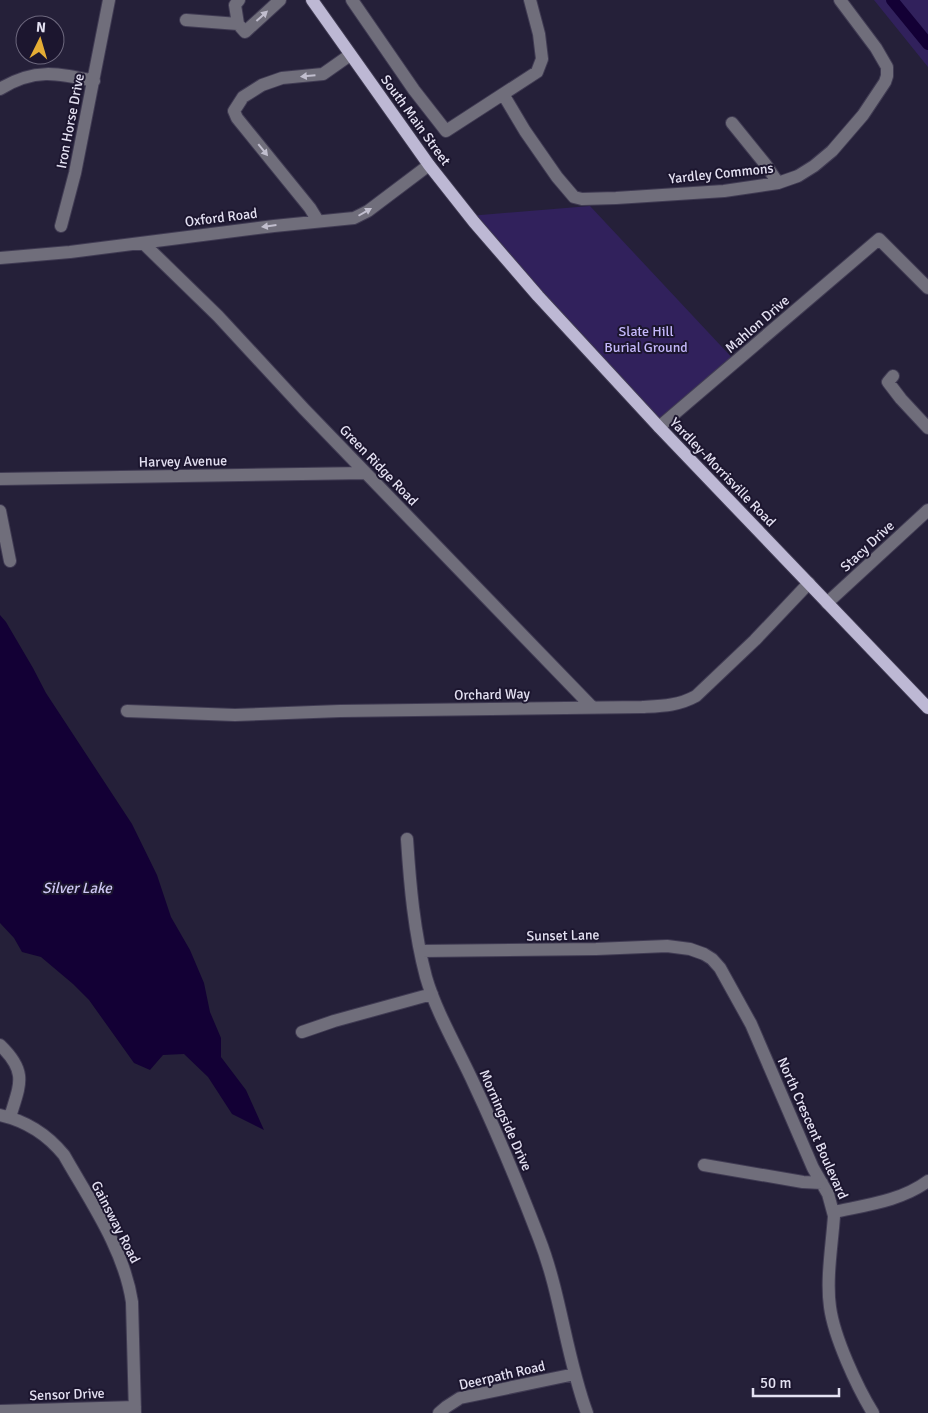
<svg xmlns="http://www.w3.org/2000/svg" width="928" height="1413" viewBox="0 0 928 1413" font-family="Signika,sans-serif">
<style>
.green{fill:#31215c}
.water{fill:#130035}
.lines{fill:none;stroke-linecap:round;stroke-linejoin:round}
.canal{stroke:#130035;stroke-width:12}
.minor-casing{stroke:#403b53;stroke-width:14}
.major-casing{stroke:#403b53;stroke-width:14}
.minor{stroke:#706e7b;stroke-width:12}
.major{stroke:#bdb8d4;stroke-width:12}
.oneway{fill:#c1bece}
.labels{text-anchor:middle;stroke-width:4;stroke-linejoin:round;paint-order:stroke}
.street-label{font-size:14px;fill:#e4e1f2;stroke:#1c162f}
.park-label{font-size:14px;fill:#c4b8fb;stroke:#1c162f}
.water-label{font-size:15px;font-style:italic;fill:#cdc6f3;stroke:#1c162f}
</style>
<rect width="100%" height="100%" fill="#252039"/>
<!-- green -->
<path class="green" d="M874 0H928V67Z
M590 206 736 362 659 427 469 216Z"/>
<!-- water -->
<path class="water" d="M0 615 6 622 33 668 46 693 132 824 157 875 171 917 190 950 204 983 210 1012 221 1038V1057L246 1090 264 1130 232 1114 208 1077 184 1054 163 1055 150 1070 134 1063 89 1000 73 984 41 957 22 952 14 938 0 923Z"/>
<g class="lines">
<!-- canal -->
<path class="canal" d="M892 0 928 44"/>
<defs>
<path id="minor" d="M239 0 235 5 238 24 245 32 280 0
M352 0 414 90 446 131 537 72 542 59 539 34 530 0
M186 20 238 24
M0 89C34 68 57 73 94 81
M503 94 525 131 557 177 574 197 582 199 616 198 724 191 778 183 798 176 814 166 832 151 863 115 885 82 887 76V67L876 48 840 0
M732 123 766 165 778 183
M318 221 310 208 237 118 234 111 243 97 262 85 282 78 323 74 350 55
M61 226 75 173 109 0
M143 243 218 316 304 409 593 708
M0 258 70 252 274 226 354 218 368 211 429 165
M893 376 888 382 901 399 928 428
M659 427 879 239 928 288
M0 479 366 473
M0 511 10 561
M827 603 928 510
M127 711 235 715 340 711 642 707C661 706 678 706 696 696L755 640 809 583
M407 839C410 885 414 932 426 977 436 1012 459 1051 474 1084 498 1135 519 1186 539 1238 561 1294 566 1356 587 1413
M421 951 596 949 667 946 690 949 704 954 712 959 720 968 751 1024 813 1168 828 1194 834 1216C832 1245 826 1279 830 1307 834 1337 857 1387 873 1413
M302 1032 334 1021 432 994
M0 1045C28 1072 20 1084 10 1117
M0 1115C27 1121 47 1134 64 1155 90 1201 124 1249 132 1302L135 1413
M704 1165 803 1182 822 1183
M834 1212C866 1205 901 1201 928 1181
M0 1411 135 1407
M439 1413 446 1407 460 1398 575 1374"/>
<path id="major" d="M312 0 429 165 474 222 538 296 659 427 928 708"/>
</defs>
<!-- minor casing -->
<use href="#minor" class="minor-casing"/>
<!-- major casing -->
<use href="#major" class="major-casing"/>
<!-- minor -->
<use href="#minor" class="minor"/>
<!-- major -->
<use href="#major" class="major"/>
</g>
<!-- one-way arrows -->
<defs><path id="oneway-solid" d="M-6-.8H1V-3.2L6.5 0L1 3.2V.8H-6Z" transform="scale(1.25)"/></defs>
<g class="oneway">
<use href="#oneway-solid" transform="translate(262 16) rotate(-42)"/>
<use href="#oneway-solid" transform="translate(308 76) rotate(175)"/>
<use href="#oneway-solid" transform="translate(263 150) rotate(51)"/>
<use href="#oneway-solid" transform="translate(365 212) rotate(-30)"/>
<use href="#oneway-solid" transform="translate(269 226) rotate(173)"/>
</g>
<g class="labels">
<!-- street labels -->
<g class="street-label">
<text transform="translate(416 120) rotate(54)" y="5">South Main Street</text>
<text transform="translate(70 121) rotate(-79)" y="5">Iron Horse Drive</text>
<text transform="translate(721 173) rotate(-6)" y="5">Yardley Commons</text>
<text transform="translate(221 217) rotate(-7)" y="5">Oxford Road</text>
<text transform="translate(757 324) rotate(-41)" y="5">Mahlon Drive</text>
<text transform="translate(183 461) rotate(-1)" y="5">Harvey Avenue</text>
<text transform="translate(379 465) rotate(46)" y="5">Green Ridge Road</text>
<text transform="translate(723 472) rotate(46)" y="5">Yardley-Morrisville Road</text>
<text transform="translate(867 546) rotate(-43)" y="5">Stacy Drive</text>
<text transform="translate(492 694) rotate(-1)" y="5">Orchard Way</text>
<text transform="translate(563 935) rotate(-1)" y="5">Sunset Lane</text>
<text transform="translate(506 1120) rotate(66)" y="5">Morningside Drive</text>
<text transform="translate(813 1128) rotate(66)" y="5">North Crescent Boulevard</text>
<text transform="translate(116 1222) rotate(63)" y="5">Gainsway Road</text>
<text transform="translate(502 1375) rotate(-13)" y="5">Deerpath Road</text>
<text transform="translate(67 1394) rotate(-2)" y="5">Sensor Drive</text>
</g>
<!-- park labels -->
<g class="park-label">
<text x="646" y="336">Slate Hill<tspan x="646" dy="16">Burial Ground</tspan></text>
</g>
<!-- water labels -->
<g class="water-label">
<text x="77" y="893">Silver Lake</text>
</g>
</g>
<!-- north arrow -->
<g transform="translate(40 40) rotate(5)"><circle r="24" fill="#1c162f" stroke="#6c677d"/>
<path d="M0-4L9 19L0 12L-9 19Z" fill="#e5ad35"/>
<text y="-8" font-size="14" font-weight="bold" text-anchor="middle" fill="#e4e1f2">N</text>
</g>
<!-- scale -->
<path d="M753 1388v8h86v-8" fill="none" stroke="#e4e1f2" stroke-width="2.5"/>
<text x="760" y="1388" font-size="15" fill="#e4e1f2" stroke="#1c162f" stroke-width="4" paint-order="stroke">50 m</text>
</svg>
